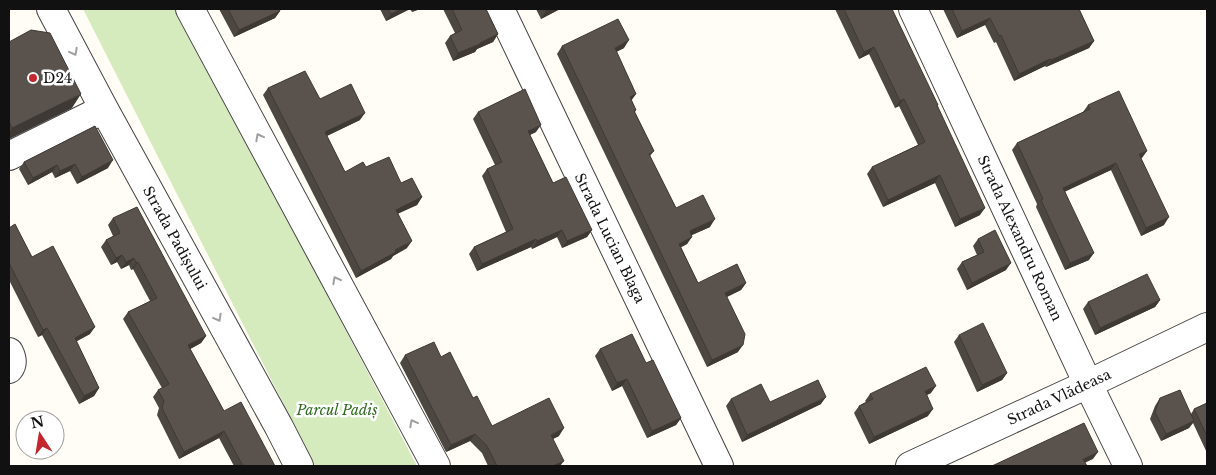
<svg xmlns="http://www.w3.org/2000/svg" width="1216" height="475" viewBox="0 0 1216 475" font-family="'Libre Baskerville',serif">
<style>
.green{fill:#d5ebbd}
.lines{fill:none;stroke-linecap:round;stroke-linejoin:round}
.minor-casing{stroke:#444;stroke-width:30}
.tertiary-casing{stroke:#444;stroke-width:30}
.minor{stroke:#fff;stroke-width:28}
.tertiary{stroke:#fff;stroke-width:28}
.wall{fill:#4d4742}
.shaded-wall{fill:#3f3936}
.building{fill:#5a524d;stroke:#3f3936}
.oneway{stroke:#a0a0a0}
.poi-dot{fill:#c4262e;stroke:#fff;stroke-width:2}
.labels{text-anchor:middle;stroke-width:5;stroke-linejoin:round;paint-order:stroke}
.poi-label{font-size:14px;fill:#111;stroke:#fff;text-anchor:start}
.street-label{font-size:14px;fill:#111;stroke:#fff}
.park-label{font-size:14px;font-style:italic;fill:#2f6b1f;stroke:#fff}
</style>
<rect width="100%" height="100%" fill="#fffdf5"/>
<!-- green -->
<path class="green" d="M83 9H177L417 466H315Z"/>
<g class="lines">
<defs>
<path id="minor" d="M51 9 104 109 279 427 299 466
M190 9 436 466
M500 9 719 466
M913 9 1088 384 1128 466
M9 156 104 109
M9 352C12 358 13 364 9 369"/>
<path id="tertiary" d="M910 466 1088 384 1207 327"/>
</defs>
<!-- minor casing -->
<use href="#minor" class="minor-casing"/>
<!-- tertiary casing -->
<use href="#tertiary" class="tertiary-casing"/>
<!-- minor -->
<use href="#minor" class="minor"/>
<!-- tertiary -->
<use href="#tertiary" class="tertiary"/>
</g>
<!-- wall -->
<path class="wall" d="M219 9H279L280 11 275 18 234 37Z
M380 9H420L412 12 410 9 386 21Z
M443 9H486L498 34 493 42 477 49 475 52 453 61 445 43 450 36 455 33Z
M536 9H560L541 19Z
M835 9H892L937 106 980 215 955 227 935 183 883 207 867 174 872 167 918 145 899 106 895 108 869 54 859 59Z
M943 9H1079L1094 41 1089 48 1046 67 1045 66 1014 81 996 42 994 43 985 25 957 38Z
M9 42 72 108 9 139Z
M562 46 624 48 616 52 636 94 631 100 636 110 635 112 654 151 650 156 676 208 710 227 692 235 687 244 681 247 698 283H746L741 290 727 297 738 352 707 367 557 54Z
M268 88 320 99 360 120 327 136 345 172 366 167 401 183 422 197 417 205 398 213 407 248 393 256 391 259 356 278 263 95Z
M1088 105 1142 158H1141L1164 225 1141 236 1111 170 1065 191 1089 260 1065 270 1036 207 1037 204 1012 150 1017 143 1083 112Z
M478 112 536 132 530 135 553 183 592 230 587 237 562 248 557 237 532 249 531 247 477 271 469 254 474 247 506 232 482 176 487 169 495 165 473 119Z
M95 126 108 168 77 184 70 171 55 178 52 172 28 185 19 169 24 162Z
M113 218 206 336 201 343 190 349 224 411 275 466H234L219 438 179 459 157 415 159 408 153 397 158 390 162 388 123 319 128 312 150 301 133 269 131 270 129 265 121 269 117 262 111 265 101 247 106 240 113 236 108 225Z
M9 228 32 257 90 334 76 341 99 388 94 396 79 404 42 335 38 337 9 280Z
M978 239 1006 270 967 290 957 269 962 262 977 255 973 246Z
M1160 300 1155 307 1095 335 1083 309 1088 302Z
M959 335 1007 373 1002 380 977 392 954 342Z
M600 349 646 363 681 418 676 425 647 438 622 386 612 391 595 356Z
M405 355 441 357 473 398 492 426 559 436 553 439 560 466H488L482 453 470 441 446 452 400 363Z
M931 393 927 395 928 416 869 444 854 413 859 406 866 402 865 401 870 394Z
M1160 398 1191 414 1194 409 1207 403V453L1193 423 1189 428 1161 441 1150 419 1155 406Z
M731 399 770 402 821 404 742 442 726 406Z"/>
<!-- shaded-wall -->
<path class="shaded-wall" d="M401 9H410L386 21 391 14Z
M415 9H420L412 12Z
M551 9H560L541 19 546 11Z
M280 11 275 18 234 37 239 30Z
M990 18 985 25 957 38 962 31Z
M498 34 493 42 477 49 475 52 453 61 458 53Z
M629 40 624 48 610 55 615 48Z
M1094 41 1089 48 1046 67 1051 60Z
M874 47 869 54 859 59 864 52Z
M1050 59 1045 66 1014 81 1019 74Z
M81 94 72 108 9 139V133L12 128Z
M636 94 631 101 630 97Z
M904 99 899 106 895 108 900 101Z
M365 113 360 120 320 139 325 132Z
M541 125 536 132 523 138 528 131Z
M1147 151 1142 158 1134 161 1139 154Z
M113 160 108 168 77 184 82 177Z
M1116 163 1111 170 1058 195 1063 188Z
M75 164 70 171 55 178 60 171Z
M57 165 52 172 28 185 33 178Z
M940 175 935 183 883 207 888 200Z
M422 197 417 205 391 217 396 210Z
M985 208 980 215 955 227 960 219Z
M1169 217 1164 225 1141 236 1146 228Z
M715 219 710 227 685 238 690 231Z
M562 230 557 237 532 249 537 241Z
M592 230 587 237 562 248 567 241Z
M692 237 687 244 674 251 679 244Z
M536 239 531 247 477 271 482 264Z
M412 241 407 248 393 256 391 259 356 278 361 271Z
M1094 253 1089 260 1065 270 1070 263Z
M122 255 117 262 111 265 116 258Z
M134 258 129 265 121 269 126 262Z
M138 262 133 269 131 270 136 263Z
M1011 263 1006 270 967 290 972 283Z
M746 283 741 290 720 300 725 293Z
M1160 300 1155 307 1095 335 1100 328Z
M95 327 90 334 70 345 75 338Z
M47 328 42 335 38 337 43 330Z
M206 336 201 343 183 353 188 345Z
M743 345 738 352 707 367 712 360Z
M1007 373 1002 380 977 392 982 385Z
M627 379 622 386 612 391 617 383Z
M936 386 931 393 920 398 925 391Z
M99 388 94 396 79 404 84 396Z
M826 397 821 404 742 442 747 435Z
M933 409 928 416 869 444 874 437Z
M681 418 676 425 647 438 652 431Z
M1194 421 1189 428 1161 441 1166 434Z
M564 428 559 436 546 442 551 435Z
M224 431 219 438 179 459 184 452Z
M475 434 470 441 446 452 451 445Z
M1098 452 1093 459 1078 466 1083 459Z
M564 461 560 466H553Z"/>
<!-- building -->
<path class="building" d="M228 9H279L280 11 239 30Z
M388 9H401L391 14Z
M452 9H486L498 34 480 43V44L458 53 450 36 462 30Z
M545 9H551L546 11Z
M844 9H892L938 105H937L985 208 960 219 940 175 888 200 872 167 925 142 904 99 900 101 874 47 864 52Z
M952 9H1079L1094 41 1051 60 1050 59 1019 74 1001 35 999 36 990 18 962 31Z
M618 19 629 40 615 48 636 94 630 97 636 110 634 111 654 151 649 154 676 208 703 195 715 219 690 231 692 237 679 244 698 283 737 264 746 283 725 293 745 334 743 345 712 360 562 46Z
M31 30 50 33 81 94 12 128 9 121V42Z
M305 71 320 99 351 84 365 113 325 132 345 172 363 162 366 167 389 157 401 183 412 178 422 197 396 210 412 241 395 250 396 252 361 271 268 88Z
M525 89 541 125 528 131 553 183 566 177 592 230 567 241 562 230 537 241 536 239 482 264 474 247 513 229 487 169 502 162 478 112Z
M1119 91 1147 151 1139 154 1169 217 1146 228 1116 163 1063 188 1094 253 1070 263 1041 200 1043 199 1017 143 1090 109 1088 105Z
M95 126 113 160 82 177 75 164 60 171 57 165 33 178 24 162Z
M137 207 206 336 188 345 224 411 241 402 275 466H243L224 431 184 452 162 408 164 401 158 390 169 384 128 312 157 298 138 262 136 263 134 258 126 262 122 255 116 258 106 240 120 233 113 218Z
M15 224 32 257 53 246 95 327 75 338 99 388 84 396 47 328 43 330 9 263V228Z
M995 230 1011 263 972 283 962 262 984 252 978 239Z
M1147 274 1160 300 1100 328 1088 302Z
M983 323 1007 373 982 385 959 335Z
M632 334 646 363 653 360 681 418 652 431 627 379 617 383 600 349Z
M434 342 441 357 450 352 473 398 477 396 492 426 549 398 564 428 551 435 564 461 553 466H497L487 446 475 434 451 445 405 355Z
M926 367 936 386 925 391 933 409 874 437 859 406 873 399 870 394Z
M818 380 826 397 747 435 731 399 761 384 770 402Z
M1180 390 1194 421 1166 434 1155 412 1160 398Z
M1207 403V436L1194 409Z
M1084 423 1098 452 1083 459 1087 466H992Z"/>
<!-- one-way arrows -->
<defs><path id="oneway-chevron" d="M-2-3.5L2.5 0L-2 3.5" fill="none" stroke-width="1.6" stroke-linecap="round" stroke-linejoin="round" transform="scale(1.25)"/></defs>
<g class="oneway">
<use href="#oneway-chevron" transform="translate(74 52) rotate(62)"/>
<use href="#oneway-chevron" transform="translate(259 137) rotate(-118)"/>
<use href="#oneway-chevron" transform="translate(336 280) rotate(-118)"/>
<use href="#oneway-chevron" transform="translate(218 318) rotate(61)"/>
<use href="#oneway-chevron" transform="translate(413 423) rotate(-118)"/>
</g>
<!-- markers -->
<circle class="poi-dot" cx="33" cy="78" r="5"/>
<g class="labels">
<!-- poi labels -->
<g class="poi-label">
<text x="43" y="83">D24</text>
</g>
<!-- street labels -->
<g class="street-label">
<text transform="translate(175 238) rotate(61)" y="5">Strada Padișului</text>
<text transform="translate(610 238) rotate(64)" y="5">Strada Lucian Blaga</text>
<text transform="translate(1020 238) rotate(65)" y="5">Strada Alexandru Roman</text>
<text transform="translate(1059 397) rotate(-25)" y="5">Strada Vlădeasa</text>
</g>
<!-- park labels -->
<g class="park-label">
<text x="337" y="415">Parcul Padiș</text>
</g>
</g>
<!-- border -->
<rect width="1216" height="475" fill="none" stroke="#111111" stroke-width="20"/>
<!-- north arrow -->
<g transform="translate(40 435) rotate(348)"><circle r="24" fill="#ffffff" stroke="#a0a0a0"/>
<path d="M0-4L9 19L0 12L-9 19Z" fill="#c4262e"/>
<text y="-8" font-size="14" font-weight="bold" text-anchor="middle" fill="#111111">N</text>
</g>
</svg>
